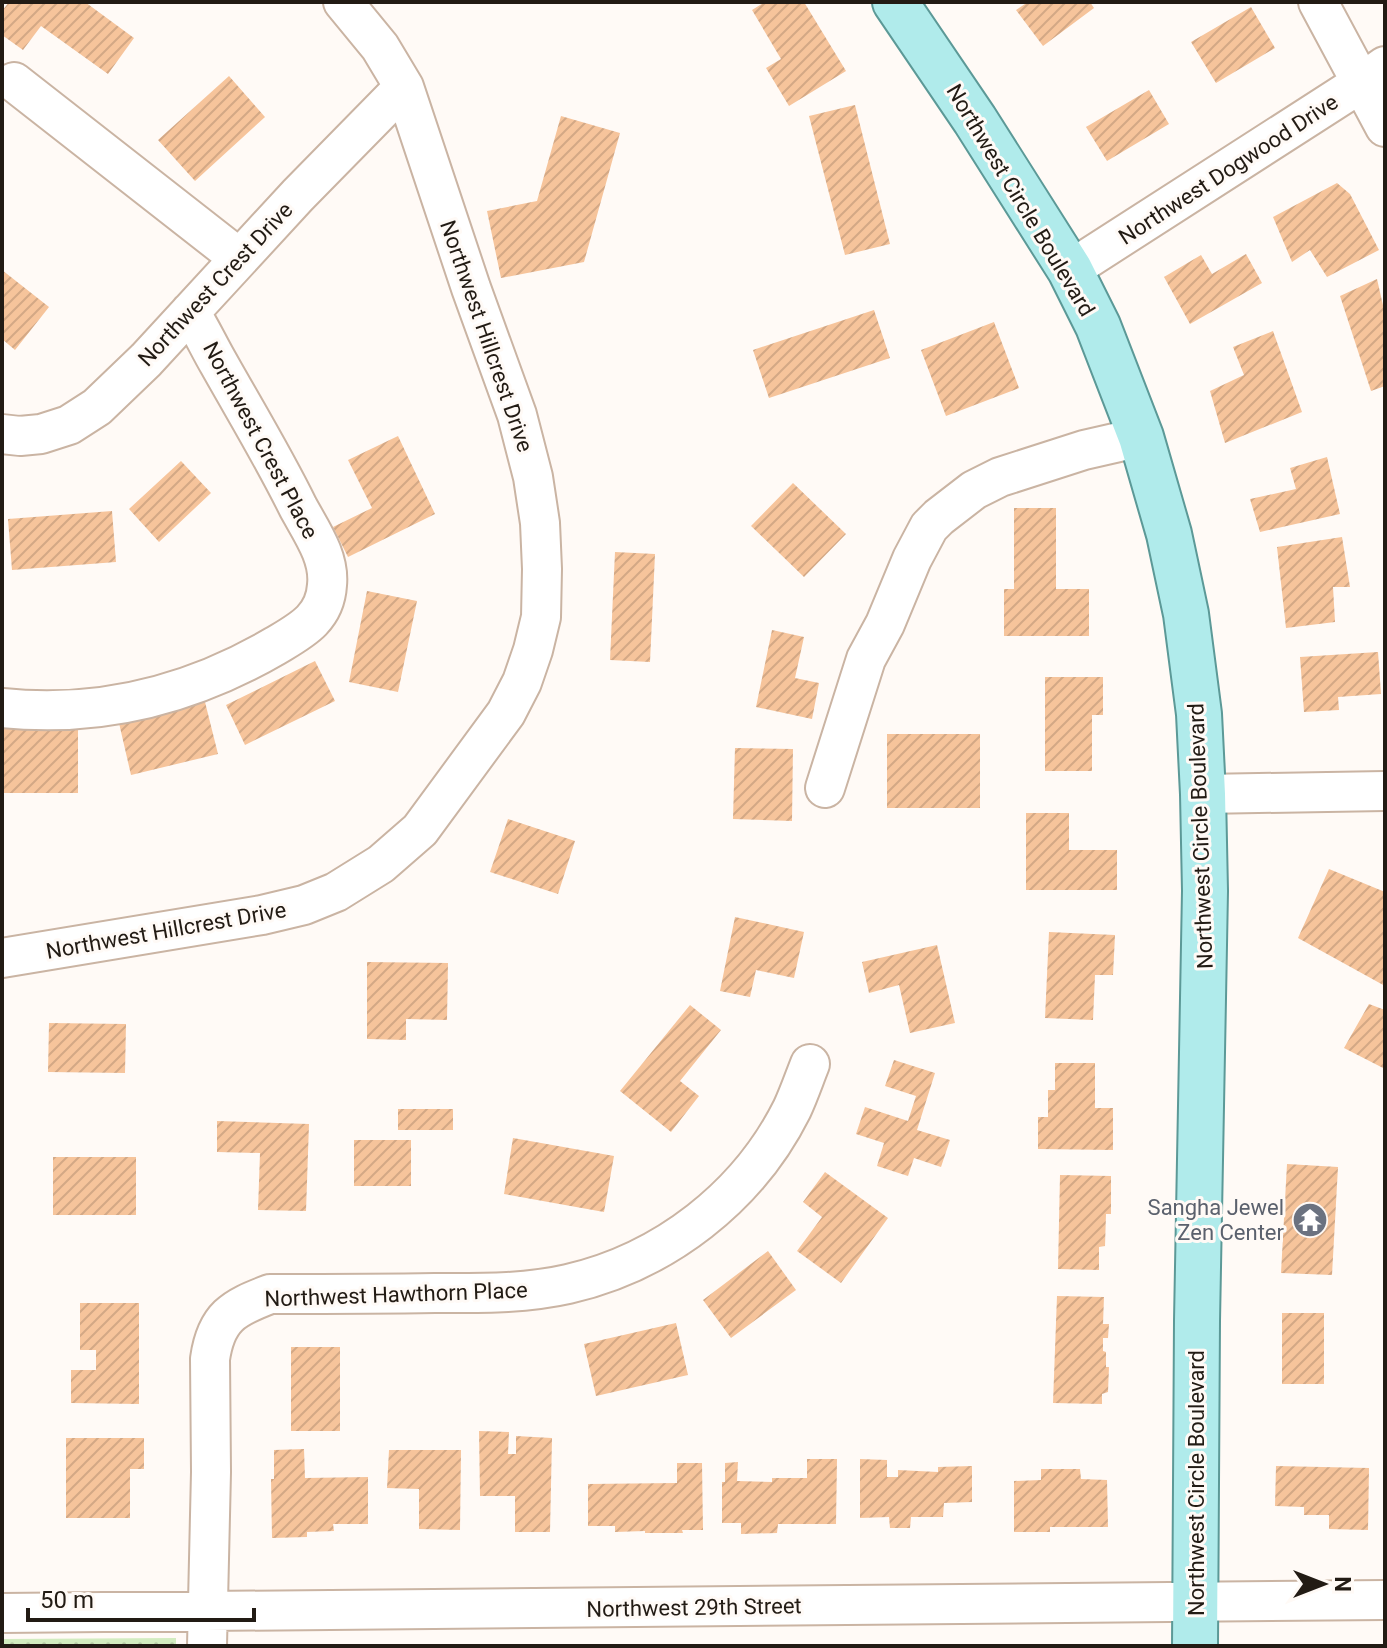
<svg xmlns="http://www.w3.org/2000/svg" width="1387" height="1648" viewBox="0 0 1387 1648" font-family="Roboto,sans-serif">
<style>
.park{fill:url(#park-dots)}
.building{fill:url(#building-hatch)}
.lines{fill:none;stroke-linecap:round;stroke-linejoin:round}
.minor-casing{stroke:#cab4a3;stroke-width:42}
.major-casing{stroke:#5c9997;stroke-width:48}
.minor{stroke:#fff;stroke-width:38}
.major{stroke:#b0ebeb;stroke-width:44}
.labels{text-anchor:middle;stroke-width:6;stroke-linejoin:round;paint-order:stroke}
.street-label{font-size:22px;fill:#221b14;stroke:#fffaf6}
.worship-label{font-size:22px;fill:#5b616d;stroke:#fffaf6;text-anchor:end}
</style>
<defs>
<pattern id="park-dots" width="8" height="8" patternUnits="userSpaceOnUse" patternTransform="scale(2)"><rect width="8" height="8" fill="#d2ecc0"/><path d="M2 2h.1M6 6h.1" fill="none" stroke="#b4caa4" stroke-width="1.8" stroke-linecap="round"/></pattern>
<pattern id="building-hatch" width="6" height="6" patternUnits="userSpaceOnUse" patternTransform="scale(2)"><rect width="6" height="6" fill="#f6c49b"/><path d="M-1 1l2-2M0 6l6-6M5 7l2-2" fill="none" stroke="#d3a885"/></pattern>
</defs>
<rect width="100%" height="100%" fill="#fffaf6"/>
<!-- park -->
<path class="park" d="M176 1638V1646H2V1639Z"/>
<!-- building -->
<path class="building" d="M9 2H85L134 38 108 74 41 26 23 50 2 35V11Z
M765 2H804L846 71 789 106 766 68 781 59 752 10Z
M1028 2H1090L1094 8 1043 46 1016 10Z
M1251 7 1275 48 1216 83 1191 42Z
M229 76 265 117 195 181 158 140Z
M1149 90 1169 124 1107 161 1086 127Z
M855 105 890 244 845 255 809 116Z
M561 116 620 133 584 262 501 278 487 211 537 201Z
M1337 183 1350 194 1379 250 1327 277 1310 250 1292 262 1273 217Z
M1246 254 1262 283 1190 324 1164 277 1201 255 1212 274Z
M2 270 49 307 15 350 2 339Z
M1377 279 1385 314V386L1371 391 1340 296Z
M874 310 890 358 769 398 753 350Z
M994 322 1019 388 946 416 921 350Z
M1273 331 1302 412 1225 443 1210 391 1244 375 1233 347Z
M398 436 435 514 348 557 333 527 372 508 348 460Z
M1327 457 1340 514 1260 532 1250 499 1296 489 1290 468Z
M181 461 211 493 159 542 129 509Z
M793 483 846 534 804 577 751 526Z
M1014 508H1056V589H1089V636H1004V589H1014Z
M112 511 116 562 12 570 8 519Z
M1342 537 1350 587H1333L1335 622 1286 628 1277 547Z
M615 552 655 554 650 662 610 660Z
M367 591 417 601 398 692 349 682Z
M772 630 804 637 795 678 819 683 812 719 756 707Z
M1378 652 1381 694 1338 697 1339 710 1304 712 1300 657Z
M315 661 335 701 245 745 226 705Z
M1045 677H1103V715H1092V771H1045Z
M205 702 218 754 131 775 119 723Z
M2 729H78V793H2Z
M887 734H980V808H887Z
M735 748 793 749 792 821 733 819Z
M1026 813H1069V850H1117V890H1026Z
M508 819 575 841 558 894 490 872Z
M1329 869 1385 892V986L1298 938Z
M735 917 804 932 794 978 756 970 750 997 720 991Z
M1049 932 1115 935 1113 975H1095L1093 1020 1045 1018Z
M937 945 955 1023 910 1033 899 985 869 993 862 962Z
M367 962 448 963 447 1020 406 1019V1040L367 1039Z
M1369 1004 1385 1010V1069L1344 1048Z
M690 1005 721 1030 680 1081 699 1096 671 1132 620 1091Z
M49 1023 126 1024 125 1073 48 1072Z
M894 1060 935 1073 917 1130 950 1140 941 1167 914 1158 908 1176 877 1166 884 1143 856 1134 865 1107 908 1121 916 1096 885 1086Z
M1055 1063H1095V1108H1113V1150L1038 1149V1117H1048V1090H1055Z
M398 1109H453V1130H398Z
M217 1121 309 1124 306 1211 258 1210 260 1153 217 1152Z
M513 1138 614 1156 604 1212 504 1194Z
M354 1140H411V1186H354Z
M53 1157H136V1215H53Z
M1287 1164 1338 1167 1332 1275 1281 1273Z
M825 1172 888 1218 841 1283 797 1251 822 1217 803 1202Z
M1060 1175 1111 1176V1214H1106L1105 1246 1099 1247V1270L1058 1269Z
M768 1251 796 1290 731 1338 703 1300Z
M1057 1296 1104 1297 1103 1324H1109L1108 1338H1103V1351L1106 1352V1367H1109L1108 1392 1102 1394V1404L1053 1403Z
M80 1303H139V1404L71 1403V1370H96V1350H80Z
M1282 1313H1324V1384H1282Z
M676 1323 688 1375 596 1396 584 1344Z
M291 1347H340V1431H291Z
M479 1431 509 1432 508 1454H516V1436L552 1438 550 1532H515V1496H480Z
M66 1438H144V1469H130V1518H66Z
M304 1449 305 1478 368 1477V1524H333L334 1531 307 1532V1537L272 1538 271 1479H274V1450Z
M389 1450H461L460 1530 419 1529V1489L387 1488Z
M807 1459H837L836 1524H778L777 1533 741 1534V1523H722V1482H725V1463L738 1462 737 1481 772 1482V1478H807Z
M860 1459 887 1460V1477H898V1470L938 1472V1467L972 1466V1502L944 1503 943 1517H911L910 1528H890L889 1517 860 1518Z
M677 1463H702L703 1530H682L683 1533H645V1531L615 1532V1526H588V1484L677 1483Z
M1276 1466 1369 1468 1368 1530 1329 1529V1515H1304V1507L1275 1506Z
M1041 1469H1080L1081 1479 1107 1480 1108 1527H1050V1532H1014V1481L1041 1480Z"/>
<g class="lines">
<defs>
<path id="minor" d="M1318 2 1385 127
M14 82 239 258
M1070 270 1361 83 1385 66
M2 434 20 436 41 434 69 425 97 407 146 360 298 195 404 87
M2 708C99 718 191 695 275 646 300 631 325 619 327 585 330 557 311 531 298 507 274 458 246 412 219 364 209 347 201 329 190 312
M825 788 866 659 885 624 912 559 929 527 939 517 974 490 1000 477 1084 450 1141 437
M1203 794 1385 791
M2 958 262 915 304 905 336 892 381 864 420 830 506 713 522 682 533 650 541 617 542 569 540 523 533 477 517 415 471 288 404 87 380 47 343 2
M2 1613 1385 1600
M207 1646 211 1472 210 1359C216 1317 233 1308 270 1294 325 1294 380 1294 435 1293 480 1293 524 1294 568 1284 664 1262 748 1197 792 1109 799 1094 804 1079 810 1064"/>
<path id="major" d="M895 2 975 120 1070 270 1098 326 1141 437 1169 534 1186 614 1199 714 1203 794 1205 891 1197 1321 1195 1646"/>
</defs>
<!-- minor casing -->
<use href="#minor" class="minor-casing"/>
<!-- major casing -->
<use href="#major" class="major-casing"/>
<!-- minor -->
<use href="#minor" class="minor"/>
<!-- major -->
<use href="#major" class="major"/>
</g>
<!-- icons -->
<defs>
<symbol id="temple-disc" viewBox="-11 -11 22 22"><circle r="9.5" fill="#6b7280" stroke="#fffaf6"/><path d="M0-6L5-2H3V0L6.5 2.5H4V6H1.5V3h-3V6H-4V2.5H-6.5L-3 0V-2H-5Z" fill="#fff"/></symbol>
</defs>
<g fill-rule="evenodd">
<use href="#temple-disc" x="1290" y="1200" width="40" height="40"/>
</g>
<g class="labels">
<!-- street labels -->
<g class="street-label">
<text transform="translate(1228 169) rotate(-33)" y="8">Northwest Dogwood Drive</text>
<text transform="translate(1021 200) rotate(59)" y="8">Northwest Circle Boulevard</text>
<text transform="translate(215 284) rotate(-47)" y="8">Northwest Crest Drive</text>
<text transform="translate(487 336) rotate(71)" y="8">Northwest Hillcrest Drive</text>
<text transform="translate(261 440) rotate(62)" y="8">Northwest Crest Place</text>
<text transform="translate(1200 836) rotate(-92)" y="8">Northwest Circle Boulevard</text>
<text transform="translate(166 930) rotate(-10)" y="8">Northwest Hillcrest Drive</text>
<text transform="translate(396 1294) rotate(-2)" y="8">Northwest Hawthorn Place</text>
<text transform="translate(1196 1483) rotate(-90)" y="8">Northwest Circle Boulevard</text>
<text transform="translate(694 1607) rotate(-1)" y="8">Northwest 29th Street</text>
</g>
<!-- worship labels -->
<g class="worship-label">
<text x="1284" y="1215">Sangha Jewel<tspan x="1284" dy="25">Zen Center</tspan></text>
</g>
</g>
<!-- border -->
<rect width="1387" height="1648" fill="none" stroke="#221b14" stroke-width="8"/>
<!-- north arrow -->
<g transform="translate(1323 1584) rotate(90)" stroke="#fffaf6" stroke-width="6" paint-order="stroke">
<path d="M0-6L14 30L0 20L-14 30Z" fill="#221b14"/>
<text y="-12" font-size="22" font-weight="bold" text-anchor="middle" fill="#221b14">N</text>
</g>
<!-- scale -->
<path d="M28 1608v12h226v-12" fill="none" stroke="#221b14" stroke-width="4"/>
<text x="40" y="1608" font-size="24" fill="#221b14" stroke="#fffaf6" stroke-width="6" paint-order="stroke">50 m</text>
</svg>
